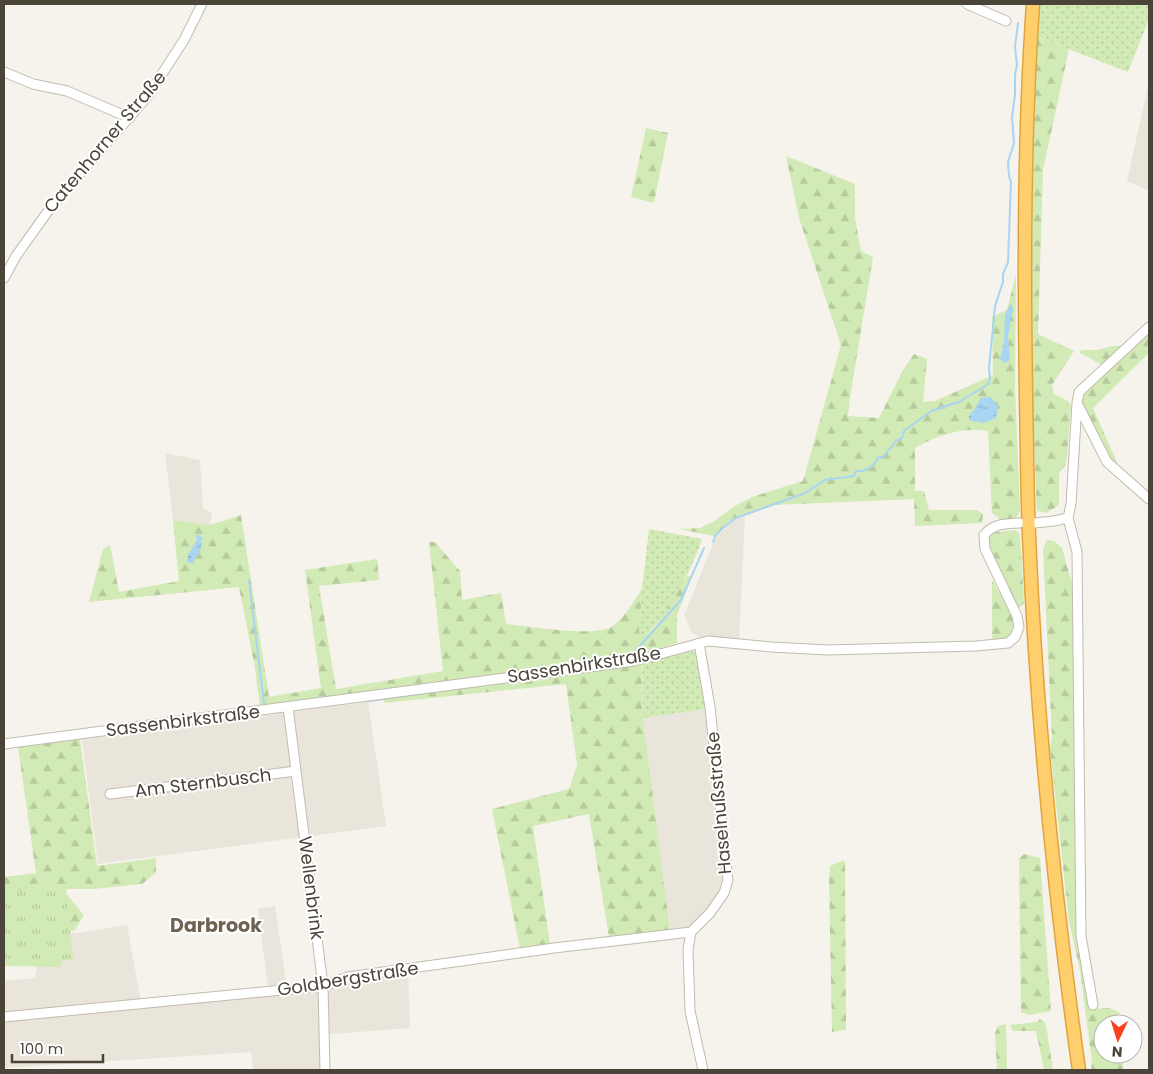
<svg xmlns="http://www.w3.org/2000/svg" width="1153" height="1074" viewBox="0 0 1153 1074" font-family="Poppins,sans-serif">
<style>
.residential{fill:#eae5da}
.grass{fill:url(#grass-dots)}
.forest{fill:url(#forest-firs)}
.park{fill:url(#park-tufts)}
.water{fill:url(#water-ripples)}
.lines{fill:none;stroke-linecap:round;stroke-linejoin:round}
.stream{stroke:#a9d4f2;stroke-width:2}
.minor-casing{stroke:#c2bbae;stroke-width:11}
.highway-casing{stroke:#e0a43c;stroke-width:15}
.minor{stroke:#fff;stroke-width:9}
.highway{stroke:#ffcf6e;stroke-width:12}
.labels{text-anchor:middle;stroke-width:4;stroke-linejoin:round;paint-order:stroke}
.street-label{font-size:18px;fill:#4b4439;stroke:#fff}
.neighbourhood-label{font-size:19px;font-weight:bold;fill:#6e6250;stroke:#fff}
</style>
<defs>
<pattern id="grass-dots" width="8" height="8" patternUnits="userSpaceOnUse" patternTransform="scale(1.25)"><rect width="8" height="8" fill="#d2eab5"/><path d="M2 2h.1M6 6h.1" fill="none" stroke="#b6ca9c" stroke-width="1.8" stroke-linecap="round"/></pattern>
<pattern id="forest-firs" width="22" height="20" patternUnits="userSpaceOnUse" patternTransform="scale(1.25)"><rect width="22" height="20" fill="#d2eab5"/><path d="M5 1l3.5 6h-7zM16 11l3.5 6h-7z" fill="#b6ca9c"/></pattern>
<pattern id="park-tufts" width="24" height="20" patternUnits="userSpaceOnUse" patternTransform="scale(1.25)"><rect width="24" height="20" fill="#d2eab5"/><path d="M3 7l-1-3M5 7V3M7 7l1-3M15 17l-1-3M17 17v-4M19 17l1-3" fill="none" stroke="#b6ca9c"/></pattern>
<pattern id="water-ripples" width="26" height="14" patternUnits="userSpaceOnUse" patternTransform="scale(1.25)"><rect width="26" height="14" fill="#a9d4f2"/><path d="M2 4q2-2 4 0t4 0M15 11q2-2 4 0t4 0" fill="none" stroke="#8caec5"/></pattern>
</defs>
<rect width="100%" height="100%" fill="#f6f3ec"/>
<!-- residential -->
<path class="residential" d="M1148 86H1149V191L1127 181Z
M165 453 200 460 203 508 212 513 210 525 173 520Z
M745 516 739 642 704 639 692 633 684 615 716 537 735 520Z
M368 702 386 826 98 864 82 739Z
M707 709 724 880 722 892 702 918 690 928 670 932 643 718Z
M275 906 288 994 353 979 408 972 410 1028 320 1035 321 1070H253L251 1052 4 1068V981L35 978 39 957 70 934 127 925 142 1008 269 995 258 909Z"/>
<!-- grass -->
<path class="grass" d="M1038 4H1149V19L1128 72 1037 37Z
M649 529 702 539C692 570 669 611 647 635L639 633 642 589Z
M691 651 699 654 707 709 643 718 642 664Z"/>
<!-- forest -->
<path class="forest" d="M1037 37 1069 49 1043 170 1038 334 1074 351 1052 385 1054 394 1068 401 1071 406 1067 457 1066 464 1059 473V503L1058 506 1046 513 1037 511 1029 329 1030 249Z
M646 128 668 133 654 203 631 197Z
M786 156 855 184V218L861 251 873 257 850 398 848 416 879 418 902 372 914 354 927 359 923 402 935 401 993 375 992 317 1007 310 1016 274 1015 387 1020 511 1016 518 1001 520 992 513 988 431C962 427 937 435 915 448V491H924L929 510H977L983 514 982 523 915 526 914 499 773 505 734 518 714 536 679 529 700 528 713 522 735 506 752 497 803 481 841 345 799 218Z
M1149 332V353L1093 408 1119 467 1111 462 1081 402 1083 394 1091 386Z
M1112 346H1126L1104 366 1080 353 1081 350H1097Z
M241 515 269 697 321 688 305 570 377 559 379 580 319 586 336 689 443 671 429 542H435L460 571 462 600 501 593 506 624C529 626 597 638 613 626 626 616 633 602 642 589L639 633 647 635 655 627 687 576 692 577 677 615V643L641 654 643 718 670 932 609 938 589 814 533 826 550 944 520 949 492 809 569 789 577 765 566 684 384 703 381 691 260 707 255 668 239 587 89 602 103 549 110 545 119 592 179 581 173 520 210 525Z
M1015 530 1020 534 1024 603 1018 609 989 545V537L997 532Z
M1047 540 1054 541 1062 548 1073 587 1079 938 1092 1009 1109 1008 1119 1012 1121 1024H1103V1054H1122L1123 1070H1091L1092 1062 1080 971 1069 921 1050 748 1052 738 1043 549Z
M992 580C999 593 1025 626 1007 637 1002 640 997 641 992 638Z
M80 739 97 866 156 858V873L142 884 93 889H62L84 915 75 930 64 933 4 906V877L36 873 18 747Z
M1024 854 1040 858 1051 1011 1029 1015 1021 1012 1019 859Z
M844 860 845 862 846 1030 832 1032 829 876 830 866Z
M1040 1019 1044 1021 1046 1025 1053 1070H1044L1036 1031H1013L1010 1025 1037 1022Z
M1006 1024 1007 1070H997L995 1033 998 1026Z"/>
<!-- park -->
<path class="park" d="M66 885 73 960H61V967L4 966V893Z"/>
<!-- water -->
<path class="water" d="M1011 303 1013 309 1008 336 1010 360 1005 363 1000 359 1004 342 1005 314Z
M991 397 998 406 997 414 995 419 982 423 969 420V415L974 410 981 398Z
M197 534 203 538 201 541C203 547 199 555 194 559V564L187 562 188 555 197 540 196 537Z"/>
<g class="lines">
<!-- stream -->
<path class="stream" d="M713 542 715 536 723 528 736 518 805 493 825 480 854 476 856 471H862L873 466 878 458 884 456 896 441 902 438 904 431 931 411 959 402 987 385 990 380 989 368 995 306 1003 282V274L1008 262 1011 182 1009 176 1008 162 1014 143 1012 117 1015 95V74L1017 65 1015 47 1018 23
M249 580 264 703 267 705
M629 658 681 600 704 548
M415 686 426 684
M369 701 431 692"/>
<defs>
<path id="minor" d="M967 4 1006 21
M4 72 33 84 67 91 130 118
M4 278 16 256 51 207 147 97 184 40 202 4
M1149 327 1079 392 1077 403 1107 462 1149 499
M1077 403 1071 504 1068 518 1077 552 1081 936 1093 1005
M1034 523 1054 521 1068 518
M699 643 710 707 728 880 724 893 710 913 691 932 688 949 690 1011 703 1070
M288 707 323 986 325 1070
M4 744 634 661 708 641 771 647 828 650 976 646 1008 643 1015 637 1019 627 1017 616 985 549 984 535C994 523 1005 524 1020 523
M110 794 296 771
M4 1017 323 986 348 977 554 948 691 932"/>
<path id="highway" d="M1033 4C1024 134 1024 265 1026 396 1027 442 1027 489 1029 535 1036 714 1054 893 1079 1070"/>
</defs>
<!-- minor casing -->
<use href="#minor" class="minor-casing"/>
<!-- highway casing -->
<use href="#highway" class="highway-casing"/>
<!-- minor -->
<use href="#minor" class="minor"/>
<!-- highway -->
<use href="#highway" class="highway"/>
</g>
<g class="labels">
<!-- street labels -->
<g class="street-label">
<text transform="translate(105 142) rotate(-50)" y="6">Catenhorner Straße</text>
<text transform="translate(584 665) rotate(-9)" y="6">Sassenbirkstraße</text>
<text transform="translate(183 721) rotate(-7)" y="6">Sassenbirkstraße</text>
<text transform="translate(203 783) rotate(-7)" y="6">Am Sternbusch</text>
<text transform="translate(719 803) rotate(-95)" y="6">Haselnußstraße</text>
<text transform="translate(311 888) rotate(83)" y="6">Wellenbrink</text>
<text transform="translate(348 979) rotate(-9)" y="6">Goldbergstraße</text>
</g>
<!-- neighbourhood labels -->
<g class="neighbourhood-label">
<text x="216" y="932">Darbrook</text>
</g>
</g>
<!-- border -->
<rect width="1153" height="1074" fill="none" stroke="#4b4439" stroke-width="10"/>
<!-- north arrow -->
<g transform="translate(1118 1039) rotate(184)"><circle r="24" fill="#ffffff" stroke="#b7b4b0"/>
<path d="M0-4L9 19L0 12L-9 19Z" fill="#fc3f1d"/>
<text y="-8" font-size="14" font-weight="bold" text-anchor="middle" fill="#4b4439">N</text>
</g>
<!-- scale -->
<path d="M12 1054v8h91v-8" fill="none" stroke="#4b4439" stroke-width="2.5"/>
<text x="20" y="1054" font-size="15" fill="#4b4439" stroke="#ffffff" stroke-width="4" paint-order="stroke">100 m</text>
</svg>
